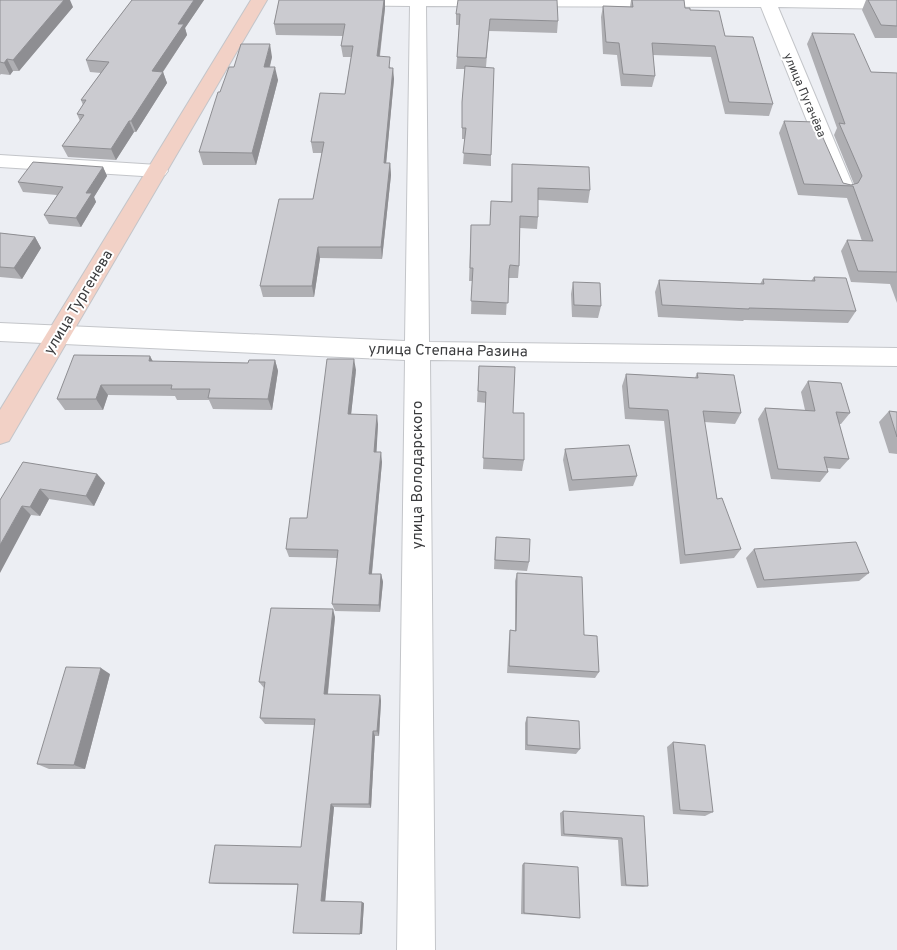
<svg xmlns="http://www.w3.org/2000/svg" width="897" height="950" viewBox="0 0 897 950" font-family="Overpass,sans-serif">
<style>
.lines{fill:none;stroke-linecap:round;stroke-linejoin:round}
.street-casing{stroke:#c3c5c9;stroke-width:2}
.secondary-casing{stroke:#c3c5c9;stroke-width:2}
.street{fill:#fff;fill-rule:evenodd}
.secondary{fill:#f2d1c6;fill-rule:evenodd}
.wall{fill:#afafb3}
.shaded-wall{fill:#8e8e92}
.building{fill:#cbcbd0;stroke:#8e8e92}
.labels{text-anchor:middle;stroke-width:4;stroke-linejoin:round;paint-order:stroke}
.far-street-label{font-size:12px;fill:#3b3c3e;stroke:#fff}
.street-label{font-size:15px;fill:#3b3c3e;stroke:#fff}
</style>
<rect width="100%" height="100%" fill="#eceef3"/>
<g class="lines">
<defs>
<path id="street" d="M306 0H897V9L778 7 854 188 851 193 844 195 837 193 834 188 761 7 426 6 429 342 897 348V366L430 360 435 950H397L405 360 0 341V323L405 341 410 6 314 5 308 3Z
M0 155 158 165 165 167 168 171 165 175 158 177 0 167Z"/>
<path id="secondary" d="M251 0H267L9 441 0 444V410Z"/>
</defs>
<!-- street casing -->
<use href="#street" class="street-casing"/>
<!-- secondary casing -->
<use href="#secondary" class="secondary-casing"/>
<!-- street -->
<use href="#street" class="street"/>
<!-- secondary -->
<use href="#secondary" class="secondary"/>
</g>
<!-- wall -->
<path class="wall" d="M0 0 73 7 19 71H13L10 75 1 74 0 75Z
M132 0H204L185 28 187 35 163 72 167 83 136 132H134L116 160 68 157 62 146 80 121 77 114 83 105 81 100 101 73 90 72 86 60Z
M279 0H385V8L380 56 391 68 394 79 386 163H390L391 175 382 259 320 258 314 297H263L260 286 313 199 322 153H313L311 142 345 94 351 57H343L341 46 343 36 276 35 274 24Z
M631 0H684L685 8 690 10 725 36 773 104 769 116 725 114 711 57 653 55 655 76 652 87 621 86 617 55 603 54 601 17 603 6 630 7Z
M866 0H897V38H875L862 10Z
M456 14 558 21 557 33 489 31 486 67 491 155V166L463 164 465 139H462V102L465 69H456L457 57 459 25H456Z
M812 33 871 72 897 73V303L890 284 851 282 841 251 847 240 862 241 847 198 798 195 779 133 784 121 843 183 851 185 854 184 834 135 837 128 807 44Z
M272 57 270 67 278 80 256 165H203L199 152 220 92 234 67Z
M512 164 590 190 588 203 538 200V217L537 229 520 228 519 266 518 278H509L508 280 506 315 471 314 472 281H469L471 225H490L511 202Z
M103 167 107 176 94 197 96 202 81 227 49 224 44 215 57 195 23 192 18 182Z
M0 233 35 237 41 248 22 279 0 277Z
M814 277 856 311 848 323 744 320 743 321 658 317 655 292 659 280 760 284 763 279 811 281Z
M573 282 601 306 598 318 572 317 571 294Z
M275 360 278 371 272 410 213 409 209 400H177L175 396 108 395 103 410H65L57 399 153 362 248 363Z
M479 366 513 413 524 460 522 471 483 469 486 403 477 402Z
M356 370 351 414 378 424 376 452 382 462 372 574H381L383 582 380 612 335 611 332 604 337 558 289 557 286 549 307 518Z
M697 373 741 413 735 424 704 422 717 499 741 549 734 558 680 564 664 421 625 419 622 386 626 374 695 378Z
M808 381 850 413 841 424H839L849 459 840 469 827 468 828 472 820 482 771 479 758 419 765 408 805 410 801 392Z
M889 411 897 412V454L889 453 879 422Z
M565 449 637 476 633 486 569 491 563 460Z
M97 474 105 483 94 506 49 499 40 516 31 515 0 500Z
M496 537 529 562 527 571 494 569 495 546Z
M754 549 869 573 859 581 757 588 746 558Z
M517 573 584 635 599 672 595 678 507 673 509 638 510 630 515 631V581Z
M335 617 328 694 380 695 381 701 379 736H375L371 808 334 807 325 902 364 903 362 934 297 885 216 884 209 883 301 847 315 725 265 724 260 718 264 688 259 682Z
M110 674 85 769H49L37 764Z
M527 717 580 749 576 754 525 750V723Z
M673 742 713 812 705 816 673 814 667 747Z
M563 811 644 816 648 886 643 887 621 886 618 840 561 836 560 813Z
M524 863 580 918 521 914 522 865Z"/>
<!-- shaded-wall -->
<path class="shaded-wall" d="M64 0H70L73 7 19 71 13 60Z
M194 0H204L185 28 187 35 156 82 152 71 178 24Z
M384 0H385V8L378 68 377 56Z
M270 44 272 57 266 80 264 67Z
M7 59 13 71 10 75 4 63Z
M275 67 278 80 256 165 252 153Z
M393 68 394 79 385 175 384 163Z
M163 72 167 83 136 132 131 121Z
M129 121 134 132 116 160 111 149Z
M390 163 391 175 382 259 381 247Z
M103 167 107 176 94 197 96 202 81 227 76 218 86 193Z
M35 237 41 248 22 279 14 268Z
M318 247 320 258 314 297 312 286Z
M150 356 156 367 149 361Z
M354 359 356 370 350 424 348 414Z
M275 360 278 371 272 410 268 399Z
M101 385 108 395 103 410 96 399Z
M377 415 378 424 376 462 374 452Z
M381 452 382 462 371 582 369 574Z
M97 474 105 483 94 506 86 496Z
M40 489 49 499 40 516 30 507Z
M22 506 31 515 0 573V545Z
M381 574 383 582 380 612 379 605Z
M333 609 335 617 327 700 324 694Z
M101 668 110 674 85 769 74 765Z
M380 695 381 701 379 736 377 731Z
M373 731 375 736 371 808 369 804Z
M331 804 334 807 325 902 321 901Z
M362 902 364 903 362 934H360Z"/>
<!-- building -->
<path class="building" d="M0 0H64L13 60 7 59 4 63 0 62Z
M132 0H194L178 24H184L152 71 163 72 131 121H129L111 149 62 146 84 115 77 114 86 100H81L109 62 86 60Z
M279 0H384L377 56 390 57 389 68H393L384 163H390L381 247H318L312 286H260L279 199H313L324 142H311L320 93 345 94 353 46H341L345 24H274Z
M458 0H557L558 21 490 19 486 58 457 57 460 14H456Z
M632 0H684L685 8H690V10L719 11 725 36 753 37 773 104 729 102 715 46 652 43 655 76 623 74 619 43 606 42 603 6 633 7Z
M868 0H897V26L881 25Z
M812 33 854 34 871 72 897 73V272L858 271 847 240 873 241 853 186 804 184 784 121 816 122 843 183 851 185 858 183 862 176 839 123 845 124Z
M241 44H270L264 67H275L252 153 199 152 218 92H220L229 67H234Z
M465 66 494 68 491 155 463 153 466 128H462V102Z
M33 162 103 167 86 193H92L76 218 44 215 63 187 18 182Z
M512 164 589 167 590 190 538 188V217L520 216 519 266 510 265 509 270 508 303 471 301 473 268H470L471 225H490L491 201 512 202Z
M0 233 35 237 14 268 0 267Z
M814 277 846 278 856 311 749 308V309L662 305 659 280 764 284 763 279 815 281Z
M573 282 600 283 601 306 574 305Z
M74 355 150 356 149 361 248 363 249 360H275L268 399 208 398 210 389H171L172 385H101L96 399H57Z
M327 359H354L348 414 377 415 374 452H381L369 574H381L379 605 332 604 338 550 286 549 290 518H307Z
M479 366 515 367 513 413H524V460L483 458 486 392 478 391Z
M697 373 734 375 741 413 703 411 717 499 722 498 741 549 685 555 668 410 629 408 626 374 698 378Z
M808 381 841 383 850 413 836 412 849 459 824 457 828 472 778 469 765 408 815 411Z
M889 411 897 412V437Z
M629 445 637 476 572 480 565 449Z
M23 462 97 474 86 496 40 489 30 507 22 506 0 545V500Z
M496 537 530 539 529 562 495 560Z
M856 542 869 573 764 580 754 549Z
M517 573 582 577 584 635 597 636 599 672 509 666 510 630 516 631Z
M271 608 333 609 324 694 380 695 377 731H373L369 804H331L321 901 362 902 360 934 293 933 298 884 209 883 215 845 301 847 315 719 260 718 265 682H259Z
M66 667 101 668 74 765 37 764Z
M527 717 579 721 580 749 527 745Z
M673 742 705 745 713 812 680 810Z
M563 811 644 816 648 886 626 885 622 838 564 834Z
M524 863 578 867 580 918 524 913Z"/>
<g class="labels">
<!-- far-street labels -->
<g class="far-street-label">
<text transform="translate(805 95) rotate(67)" y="4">улица Пугачёва</text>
</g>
<!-- street labels -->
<g class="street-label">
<text transform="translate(78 302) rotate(-59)" y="5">улица Тургенева</text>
<text transform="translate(448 350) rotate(1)" y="5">улица Степана Разина</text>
<text transform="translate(417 475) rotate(-90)" y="5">улица Володарского</text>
</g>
</g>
</svg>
